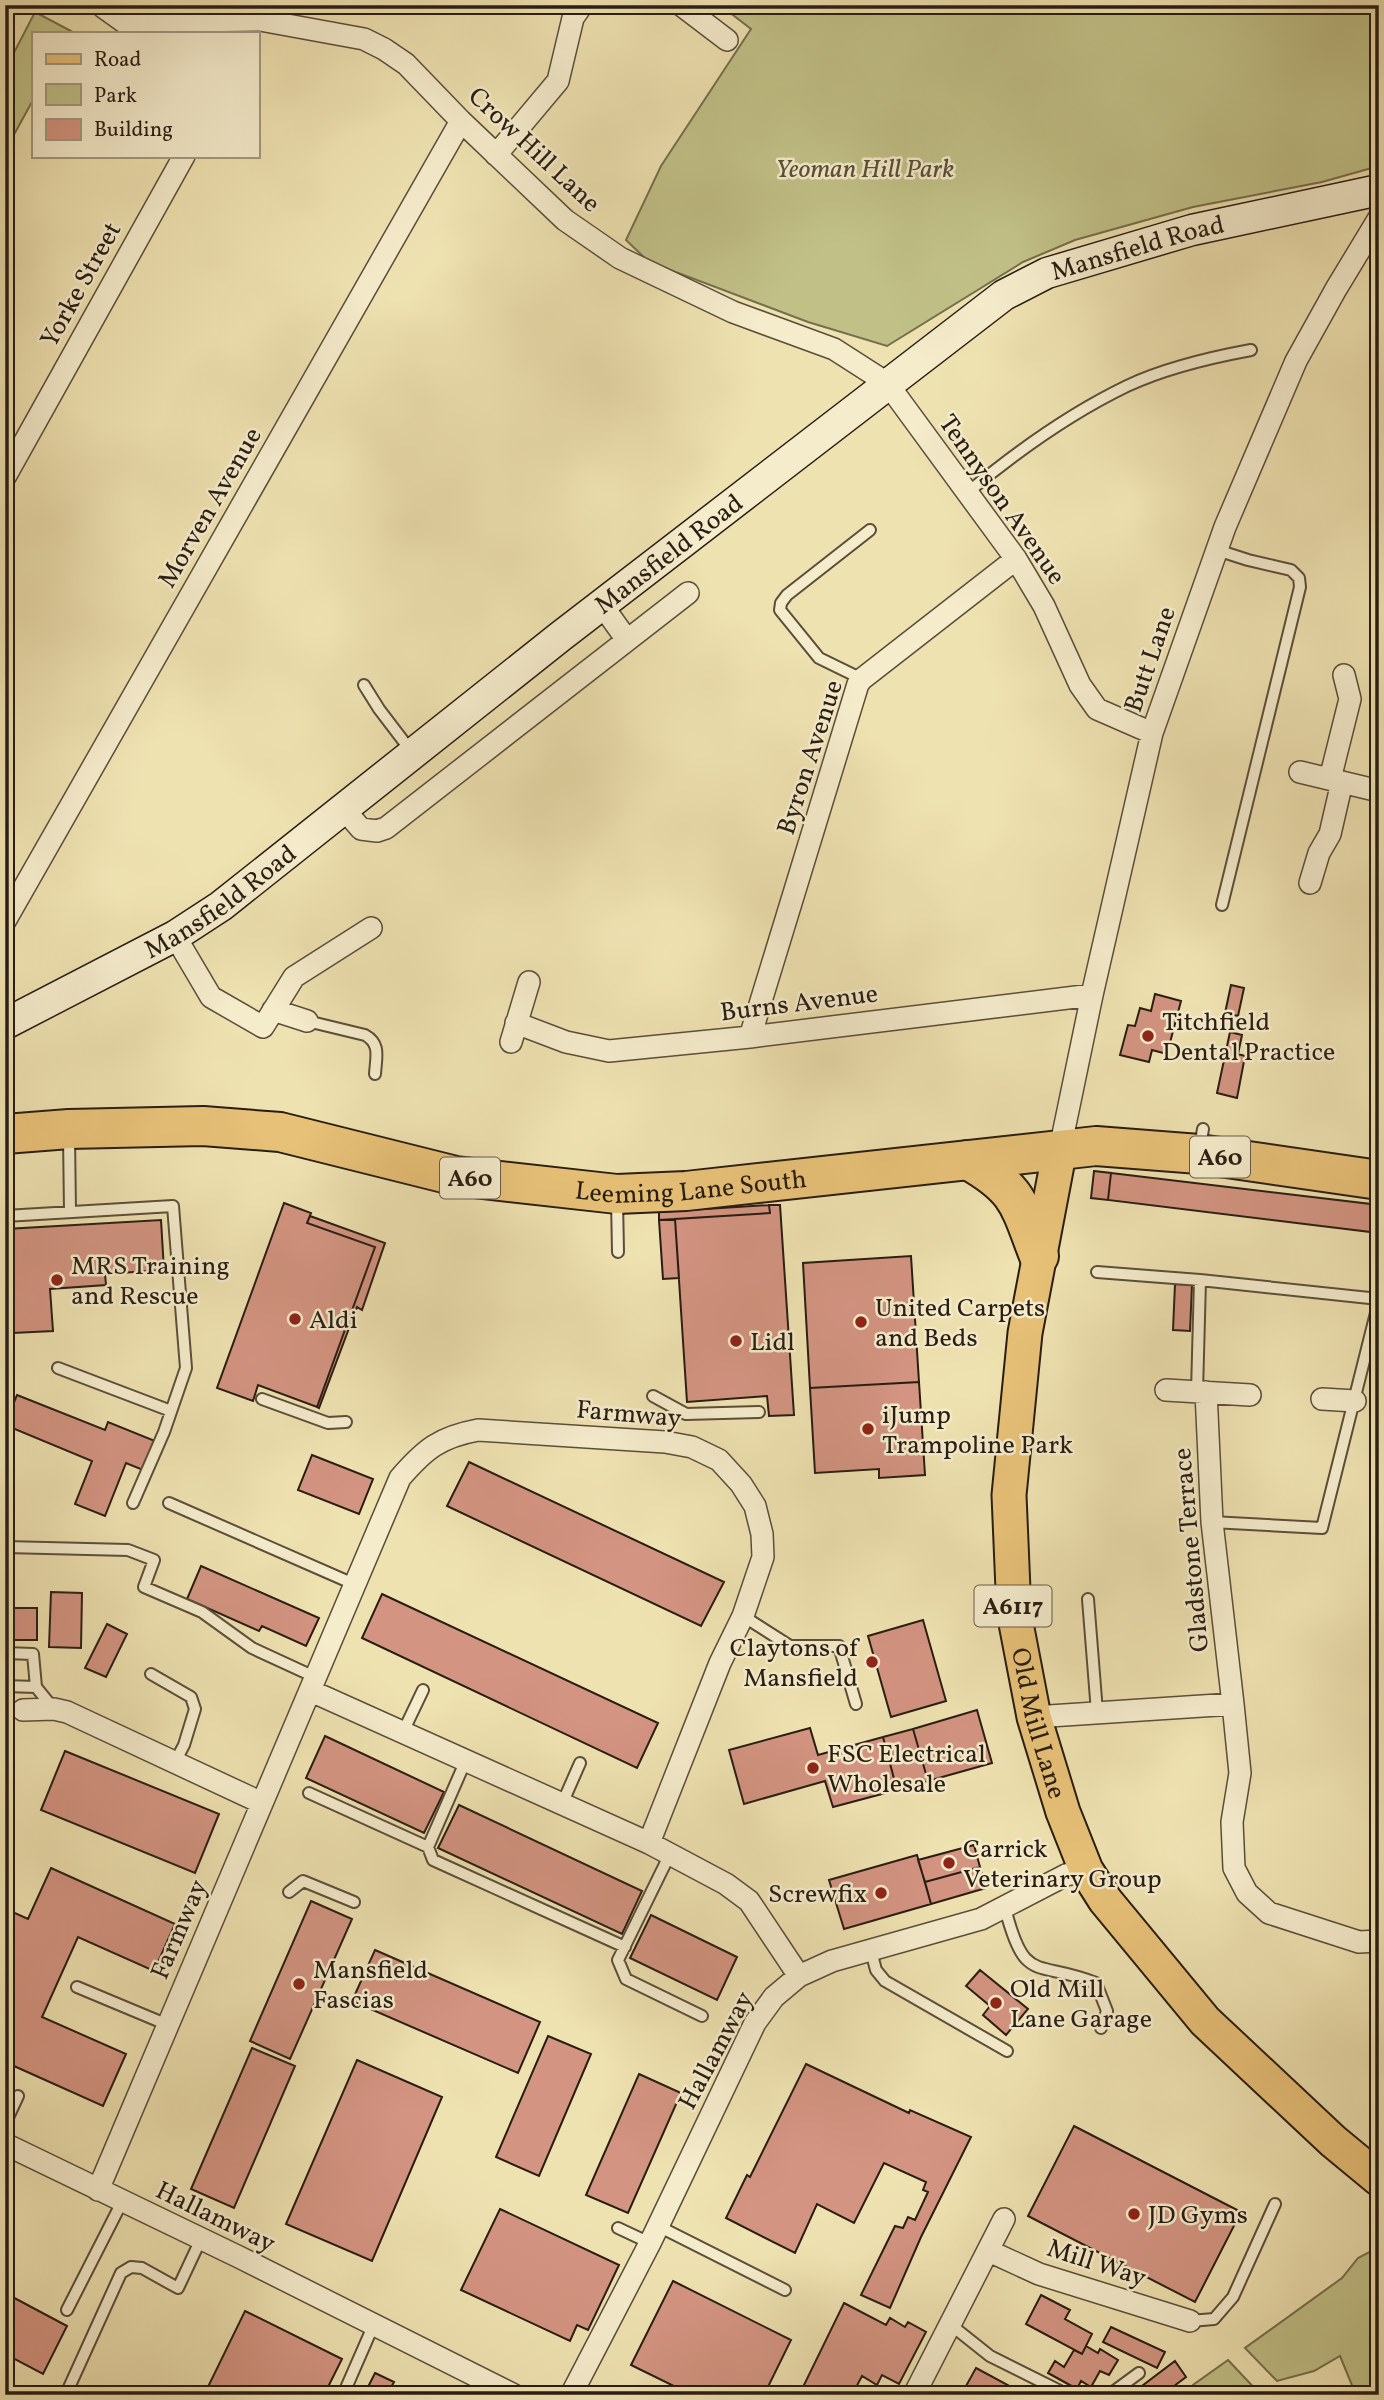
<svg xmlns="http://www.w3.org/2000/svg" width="1384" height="2400" viewBox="0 0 1384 2400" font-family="Vollkorn,serif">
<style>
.green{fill:#c1c187;stroke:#746f4d;stroke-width:2}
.building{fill:#d39481;stroke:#281d13;stroke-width:2}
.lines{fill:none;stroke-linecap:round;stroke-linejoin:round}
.lane-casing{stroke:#5a4e3a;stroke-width:14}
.street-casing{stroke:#5a4e3a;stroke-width:24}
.secondary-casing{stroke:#281d13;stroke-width:33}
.primary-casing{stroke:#281d13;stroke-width:37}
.highway-casing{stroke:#281d13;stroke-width:42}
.lane{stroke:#f5eccc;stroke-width:10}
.street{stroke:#f5eccc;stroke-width:21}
.secondary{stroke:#f5eccc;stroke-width:30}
.primary{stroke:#e8c178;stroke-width:33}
.highway{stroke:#e8c178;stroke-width:38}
.poi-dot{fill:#8f2418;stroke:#f5eccc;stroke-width:2.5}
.labels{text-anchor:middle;stroke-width:5;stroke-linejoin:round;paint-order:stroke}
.shield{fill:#f5eccc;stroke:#665b4a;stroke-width:2}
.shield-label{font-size:24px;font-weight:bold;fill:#281d13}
.street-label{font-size:26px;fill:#281d13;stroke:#f5eccc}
.park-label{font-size:26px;font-style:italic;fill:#564e36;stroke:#f5eccc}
.poi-label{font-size:26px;fill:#281d13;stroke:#f5eccc;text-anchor:start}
</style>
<rect width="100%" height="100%" fill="#efe2b1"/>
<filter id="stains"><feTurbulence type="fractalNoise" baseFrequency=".00286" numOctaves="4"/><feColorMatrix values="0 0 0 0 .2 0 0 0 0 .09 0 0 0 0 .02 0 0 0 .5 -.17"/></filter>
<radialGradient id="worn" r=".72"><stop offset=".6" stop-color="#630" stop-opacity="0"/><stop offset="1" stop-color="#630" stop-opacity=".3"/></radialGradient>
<!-- green -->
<path class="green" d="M720 5H1379V166L1322 182 1193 207 1075 240 1023 262 887 346 808 322 649 262 626 240 661 166 751 29Z
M35 12 71 31 69 33H33V100L5 151V70Z
M1379 2247V2395H1356L1340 2356 1314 2371 1277 2381 1245 2348 1342 2278 1358 2258Z
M1228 2360 1261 2395H1188L1193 2385Z"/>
<!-- building -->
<path class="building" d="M1231 985 1244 988 1238 1016 1225 1013Z
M1155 994 1181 1001 1167 1054 1152 1050 1149 1062 1120 1055 1128 1025 1135 1026 1140 1008 1151 1011Z
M1230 1032 1242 1035 1238 1054 1245 1056 1237 1098 1217 1093Z
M1094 1171 1111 1173 1108 1200 1091 1198Z
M1111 1173 1379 1205V1233L1108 1200Z
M284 1203 311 1213 307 1223 375 1247 317 1407 258 1385 253 1401 217 1388Z
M769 1205H780L794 1415 769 1416 767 1396 687 1402 675 1219 770 1213Z
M769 1205 770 1213 659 1220V1212Z
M310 1216 385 1243 362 1310 357 1307 319 1408 317 1407 375 1247 307 1223Z
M675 1219 679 1278 663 1279 659 1220Z
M161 1220 164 1270 105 1274 106 1285 50 1289 53 1331 13 1333 6 1229Z
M911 1256 919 1382 810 1388 803 1263Z
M1175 1284 1192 1285 1190 1331 1173 1330Z
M919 1382 925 1475 879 1478V1469L815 1473 810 1388Z
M17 1395 105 1430 108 1422 155 1441 143 1470 126 1463 105 1516 75 1504 92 1461 5 1425Z
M312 1455 373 1479 359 1514 298 1490Z
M469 1462 724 1582 701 1626 447 1506Z
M201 1566 319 1618 306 1646 262 1626 259 1631 187 1599Z
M51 1592 82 1593 81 1648 49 1647Z
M382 1594 658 1723 637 1768 362 1638Z
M5 1608H37V1640H5Z
M923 1620 946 1701 891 1717 868 1636Z
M107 1624 127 1634 106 1677 85 1668Z
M977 1710 992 1763 928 1781 913 1729Z
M810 1728 818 1755 883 1737 897 1790 833 1807 825 1781 744 1804 729 1750Z
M913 1729 928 1781 897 1790 883 1737Z
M325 1736 444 1792 424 1833 306 1778Z
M65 1751 219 1814 195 1873 41 1810Z
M459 1805 642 1891 622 1934 438 1848Z
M974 1845 980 1867 925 1882 918 1860Z
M917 1855 931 1904 844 1929 829 1880Z
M980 1867 986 1888 931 1904 925 1882Z
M51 1868 175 1924 154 1971 78 1937 42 2017 126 2054 103 2106 5 2062V1912L6 1909 28 1919Z
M311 1901 352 1919 290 2059 250 2041Z
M651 1915 737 1957 717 2000 630 1958Z
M375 1950 540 2022 518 2073 352 2001Z
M980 1970 1028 2009 1006 2035 983 2015 990 2006 966 1986Z
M548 2036 591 2054 539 2176 496 2157Z
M252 2048 295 2066 234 2208 191 2189Z
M357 2060 442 2097 372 2261 286 2224Z
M806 2064 909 2113 910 2110 971 2137 921 2237 890 2308 861 2295 895 2226 903 2228 908 2217 915 2220 928 2192 923 2190 926 2182 884 2163 854 2223 817 2204 795 2253 726 2218 747 2175 750 2177Z
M639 2074 681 2093 628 2213 586 2195Z
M1074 2126 1241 2212 1195 2302 1028 2216Z
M500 2209 619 2265 588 2330 577 2325 570 2341 461 2290Z
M673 2281 791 2340 764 2395H692L631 2365Z
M5 2293 67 2326 43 2374 5 2354Z
M1041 2295 1070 2310 1065 2319 1092 2334 1082 2354 1026 2324Z
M844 2303 886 2325 890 2318 905 2327 908 2322 926 2332 899 2384 882 2375 877 2385 862 2376 852 2395H819L803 2387Z
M245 2311 342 2359 324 2395H204Z
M1111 2327 1165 2352 1157 2368 1103 2342Z
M1086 2346 1098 2353 1100 2349 1118 2360 1109 2375 1100 2371 1091 2387 1081 2381 1077 2389 1048 2373 1055 2361 1064 2367 1074 2350 1082 2354Z
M1175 2361 1186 2377 1162 2395H1130Z
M976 2368 1026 2395H961Z
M375 2373 394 2382 388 2393 391 2395H364Z"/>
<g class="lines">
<defs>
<path id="lane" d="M967 493C1016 452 1069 414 1127 386 1163 369 1213 357 1251 350
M1217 550 1248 560 1291 570 1299 578 1300 587 1222 905
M862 679 819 658 780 610 781 603 787 595 870 530
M364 685 379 709 411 751
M307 1021 365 1035C381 1044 376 1057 375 1074
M69 1137 70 1211
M1200 1147 1203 1129
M617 1200 618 1252
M5 1216 173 1206 186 1368 164 1432 133 1503
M1097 1272 1200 1280 1379 1299
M58 1368 171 1411
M1197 1392 1200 1280
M653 1396 686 1414 759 1412
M262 1399 328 1423 346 1422
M169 1503 356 1585
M1212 1522 1322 1528 1379 1301
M5 1547 128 1550 154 1560 144 1587 202 1612 252 1648 317 1678
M1088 1599 1097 1712
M743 1616 790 1646H839L856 1704
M5 1653 33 1654 36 1687 53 1708
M151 1674 191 1697 195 1709 184 1745 175 1762
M5 1686 36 1687
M5 1714 23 1710
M403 1732 423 1690
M309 1793 428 1847 433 1860 625 1947
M562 1804 580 1763
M428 1847 466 1760
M670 1854 618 1960 626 1979 702 2016
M289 1892 303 1881 354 1902
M1005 1908C1025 1986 1036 1959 1096 1983L1107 2011 1101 2028
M871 1951 876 1970 885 1981 1007 2051
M77 1987 168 2025
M5 2124 18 2096
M658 2226 785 2290
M618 2228 650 2243
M67 2310 122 2202
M1190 2321 1214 2319 1233 2297 1275 2204
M951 2325 990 2356 1068 2395
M67 2392 121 2273 131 2267 142 2268 178 2288 201 2239
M343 2395 374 2324
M1109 2395 1139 2373"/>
<path id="street" d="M104 5 103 7 124 22 260 20 364 39 384 49 406 64 461 121 565 220 620 258 733 312 834 349 887 383 1016 559 1044 606 1080 685 1097 709 1152 733
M681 5 727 40
M496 155 558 81 573 18 582 5
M5 477 184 156
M602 605 627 640
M1300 772 1379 791
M1330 779 1350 699 1344 675
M343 808 361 829 377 831 386 828 688 593
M1310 883 1319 853 1330 834 1342 782
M5 921 461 121
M175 936 211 997 263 1027 294 977 371 928
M273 1010 307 1021
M516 1023 566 1042 609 1051 750 1037 1092 995
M750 1037 858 684 862 679 1016 559
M511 1042 529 982
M1060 1149 1092 995 1152 733 1225 527 1296 361 1336 289 1379 218
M1166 1390 1250 1395
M1206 1392 1212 1522 1233 1704
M1322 1399 1355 1401
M311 1691 649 1843
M23 1710 54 1709 67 1712 262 1803
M1034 1717 1233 1704 1240 1773 1232 1822 1234 1868 1247 1893 1269 1913 1359 1942 1379 1941
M5 2144 239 2257 514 2395
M98 2190 400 1478C425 1449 440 1437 478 1430L665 1442 692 1447 719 1460 741 1484 755 1506 762 1534 763 1557 743 1616 720 1663 649 1843 726 1884 749 1901 799 1976
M989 2251 1039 2274 1190 2321
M571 2395 650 2243 755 2023 774 1997 799 1976 832 1961 981 1919 1066 1875 1086 1870
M914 2395 1004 2219"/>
<g id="secondary">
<path id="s1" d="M5 1024 175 936 221 906 561 636 1004 295 1047 273 1192 230 1379 190"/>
</g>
<g id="primary">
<path id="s2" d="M1060 1149 1025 1333 1009 1495 1014 1613 1034 1717 1063 1812 1086 1870 1105 1900 1205 2021 1333 2141 1379 2179"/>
</g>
<g id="highway">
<path id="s3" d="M5 1134 69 1129 203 1126 280 1132 456 1176 617 1194 686 1191 1096 1146 1199 1154 1379 1180"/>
<path d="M968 1160C1019 1189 1019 1204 1039 1256"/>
</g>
</defs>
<!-- lane casing -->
<use href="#lane" class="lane-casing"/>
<!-- street casing -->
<use href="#street" class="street-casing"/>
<!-- secondary casing -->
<use href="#secondary" class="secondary-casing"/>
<!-- primary casing -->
<use href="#primary" class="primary-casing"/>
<!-- highway casing -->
<use href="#highway" class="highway-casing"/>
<!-- lane -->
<use href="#lane" class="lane"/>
<!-- street -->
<use href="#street" class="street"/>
<!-- secondary -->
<use href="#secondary" class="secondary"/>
<!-- primary -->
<use href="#primary" class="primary"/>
<!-- highway -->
<use href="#highway" class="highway"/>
</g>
<!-- markers -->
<g class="poi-dot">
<circle cx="1148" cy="1036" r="7"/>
<circle cx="57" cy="1280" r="7"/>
<circle cx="295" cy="1319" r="7"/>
<circle cx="861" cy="1322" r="7"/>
<circle cx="736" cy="1341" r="7"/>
<circle cx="868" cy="1429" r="7"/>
<circle cx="872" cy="1662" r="7"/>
<circle cx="813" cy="1768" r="7"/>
<circle cx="949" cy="1863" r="7"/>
<circle cx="881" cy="1893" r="7"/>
<circle cx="299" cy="1984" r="7"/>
<circle cx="996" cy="2003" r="7"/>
<circle cx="1134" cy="2214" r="7"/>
</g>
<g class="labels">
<!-- shield labels -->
<g class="shield">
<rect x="1190" y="1136.5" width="60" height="41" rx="5"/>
<rect x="440" y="1157.5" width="60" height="41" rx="5"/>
<rect x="974.5" y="1585.5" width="77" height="41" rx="5"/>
</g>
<g class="shield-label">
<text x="1220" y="1165">A60</text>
<text x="470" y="1186">A60</text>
<text x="1013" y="1614">A6117</text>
</g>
<!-- street labels -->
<g class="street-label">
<text transform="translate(535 149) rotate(43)" y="9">Crow Hill Lane</text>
<text dy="9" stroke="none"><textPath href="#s1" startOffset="1382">Mansfield Road</textPath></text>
<text transform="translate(80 284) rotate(-61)" y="9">Yorke Street</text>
<text transform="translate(1003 499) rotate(55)" y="9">Tennyson Avenue</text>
<text transform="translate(209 507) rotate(-60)" y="9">Morven Avenue</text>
<text dy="9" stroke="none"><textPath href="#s1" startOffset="816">Mansfield Road</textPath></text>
<text transform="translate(1149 659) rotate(-71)" y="9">Butt Lane</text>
<text transform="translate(809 757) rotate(-72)" y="9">Byron Avenue</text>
<text dy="9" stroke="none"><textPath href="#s1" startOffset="248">Mansfield Road</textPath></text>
<text transform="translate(799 1002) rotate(-7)" y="9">Burns Avenue</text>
<text dy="9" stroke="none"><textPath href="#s3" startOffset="693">Leeming Lane South</textPath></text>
<text transform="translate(629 1413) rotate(5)" y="9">Farmway</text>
<text transform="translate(1190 1550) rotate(-95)" y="9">Gladstone Terrace</text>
<text dy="9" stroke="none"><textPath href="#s2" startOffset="581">Old Mill Lane</textPath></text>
<text transform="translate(178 1929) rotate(-67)" y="9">Farmway</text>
<text transform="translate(715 2050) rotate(-62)" y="9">Hallamway</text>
<text transform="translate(216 2216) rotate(26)" y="9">Hallamway</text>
<text transform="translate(1097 2262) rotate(18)" y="9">Mill Way</text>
</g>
<!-- park labels -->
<g class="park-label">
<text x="865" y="177">Yeoman Hill Park</text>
</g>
<!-- poi labels -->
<g class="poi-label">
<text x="1162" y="1030">Titchfield<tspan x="1162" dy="30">Dental Practice</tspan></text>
<text x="71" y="1274">MRS Training<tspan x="71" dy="30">and Rescue</tspan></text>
<text x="875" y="1316">United Carpets<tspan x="875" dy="30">and Beds</tspan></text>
<text x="309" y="1328">Aldi</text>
<text x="750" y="1350">Lidl</text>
<text x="882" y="1423">iJump<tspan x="882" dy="30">Trampoline Park</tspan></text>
<text x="858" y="1656" text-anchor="end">Claytons of<tspan x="858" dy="30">Mansfield</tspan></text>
<text x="827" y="1762">FSC Electrical<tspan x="827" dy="30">Wholesale</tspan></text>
<text x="963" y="1857">Carrick<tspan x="963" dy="30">Veterinary Group</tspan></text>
<text x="867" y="1902" text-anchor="end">Screwfix</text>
<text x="313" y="1978">Mansfield<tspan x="313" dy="30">Fascias</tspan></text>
<text x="1010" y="1997">Old Mill<tspan x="1010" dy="30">Lane Garage</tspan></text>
<text x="1148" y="2223">JD Gyms</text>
</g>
</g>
<!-- margin -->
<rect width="1384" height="2400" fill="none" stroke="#efe2b1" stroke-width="28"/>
<rect x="7" y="7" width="1370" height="2386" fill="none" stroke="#281d13" stroke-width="3.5"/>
<rect x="14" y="14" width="1356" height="2372" fill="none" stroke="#281d13" stroke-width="2"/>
<!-- legend -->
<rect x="32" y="32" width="228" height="126" fill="#f5eccc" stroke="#a39982" stroke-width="2"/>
<rect x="46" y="54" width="35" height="10" fill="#e8c178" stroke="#a39982" stroke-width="2"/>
<text x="94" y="66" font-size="21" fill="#281d13">Road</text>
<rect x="46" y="84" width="35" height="21" fill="#c1c187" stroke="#a39982" stroke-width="2"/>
<text x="94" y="102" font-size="21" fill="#281d13">Park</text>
<rect x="46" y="119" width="35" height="21" fill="#d39481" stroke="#a39982" stroke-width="2"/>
<text x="94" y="136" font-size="21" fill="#281d13">Building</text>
<rect width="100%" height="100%" filter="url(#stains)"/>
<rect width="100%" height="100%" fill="url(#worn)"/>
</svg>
